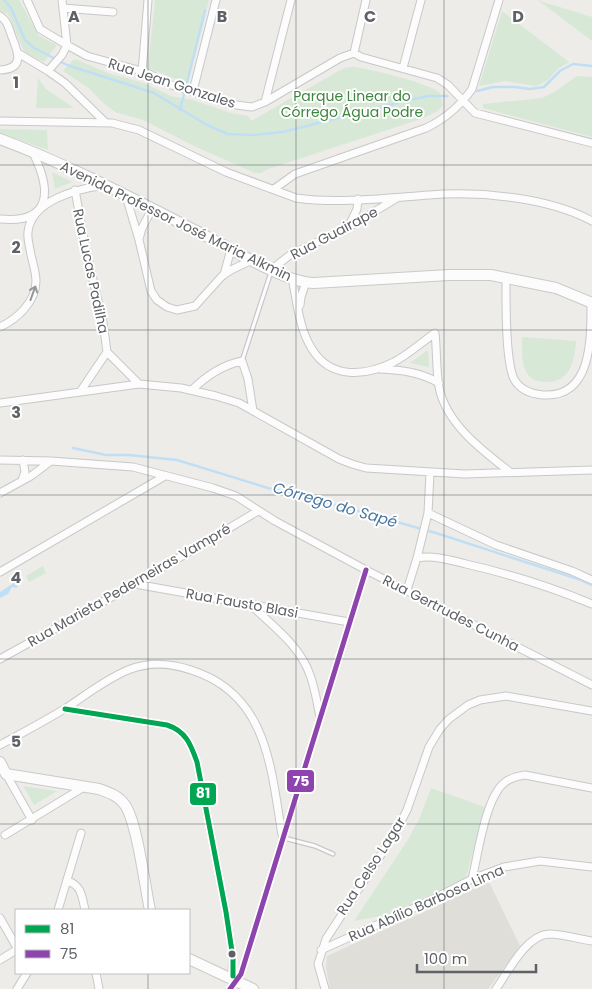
<svg xmlns="http://www.w3.org/2000/svg" width="592" height="989" viewBox="0 0 592 989" font-family="Poppins,sans-serif">
<style>
.education{fill:#e0ded9}
.green{fill:#d8e8d6}
.water{fill:#c1dff4}
.lines{fill:none;stroke-linecap:round;stroke-linejoin:round}
.stream{stroke:#c1dff4;stroke-width:2.5}
.lane-casing{stroke:#c8c8c8;stroke-width:5.5}
.street-casing{stroke:#c8c8c8;stroke-width:9}
.secondary-casing{stroke:#cacaca;stroke-width:12}
.lane{stroke:#fcfcfc;stroke-width:3}
.street{stroke:#fcfcfc;stroke-width:7}
.secondary{stroke:#fcfcfc;stroke-width:10}
.bus-1-casing{stroke:#fff;stroke-width:9}
.bus-2-casing{stroke:#fff;stroke-width:9}
.bus-1{stroke:#00a651;stroke-width:5}
.bus-2{stroke:#8e44ad;stroke-width:5}
.oneway{stroke:#95989a}
.grid{fill:none;stroke:#5e6266;stroke-width:1;stroke-opacity:0.55}
.bus-dot{fill:#5e6266;stroke:#fff;stroke-width:2}
.labels{text-anchor:middle;stroke-width:4;stroke-linejoin:round;paint-order:stroke}
.street-label{font-size:14px;fill:#5e6266;stroke:#fff}
.park-label{font-size:14px;fill:#3e853f;stroke:#fff}
.water-label{font-size:15px;font-style:italic;fill:#4876a1;stroke:#fff}
.grid-label{font-size:16px;text-anchor:middle;font-weight:bold;fill:#5e6266;stroke:#fff;stroke-width:4;stroke-linejoin:round;paint-order:stroke}
.line-badge{stroke:#fff;stroke-width:2}
.badge-label{font-size:14px;text-anchor:middle;font-weight:bold;fill:#fff}
</style>
<rect width="100%" height="100%" fill="#edece9"/>
<!-- education -->
<path class="education" d="M489 882 520 946 488 989H330L326 968 327 956Z"/>
<!-- green -->
<path class="green" d="M0 0H19L39 36 57 45 44 62 24 52 8 14 0 12Z
M155 0H209L188 84 148 68Z
M537 0 592 17V41L543 4Z
M502 11 569 62 558 69 548 80 536 86 505 81 479 86Z
M73 60H78L108 73 144 83 171 96 193 100 231 113 248 116 251 121 337 72C343 69 348 66 355 67 370 69 432 84 440 93L443 105 438 111 421 119 268 169 261 173H255L194 146 143 120 115 112 102 102 90 89 63 71Z
M577 76 592 77V137L483 108V104L542 98 556 91Z
M38 78 46 89 74 108H36Z
M0 129 47 130 48 150 0 133Z
M52 172 72 182 55 189Z
M522 337 576 341C575 360 570 383 546 382 539 382 532 380 528 375 521 365 522 349 522 337Z
M428 350 429 367 410 363Z
M43 566 46 573 29 582 26 576Z
M23 786 57 791 34 805Z
M431 788 485 807 466 877 391 914 354 921 409 838 420 817Z"/>
<!-- water -->
<path class="water" d="M17 581V588L12 587 8 594 0 598V592Z"/>
<g class="lines">
<!-- stream -->
<path class="stream" d="M4 0 11 8 25 40 34 48 67 65 154 93 207 125 228 134 254 135 283 132 401 102 428 96H447
M477 91 493 87H515L530 89 544 87 560 71 573 64 592 66
M180 110 205 11
M73 448 106 455H129L177 460 268 488 358 511 436 533 581 580 592 585"/>
<defs>
<path id="lane" d="M242 361 271 272
M284 838 315 846 333 854"/>
<path id="street" d="M27 0 40 29 67 45 62 0
M63 8 113 12
M0 16C8 21 9 29 12 37 19 54 24 69 0 70
M18 53 48 71 65 83 105 122
M354 53 366 0
M403 68 421 0
M48 71 62 55 67 45 87 56 145 72 171 85 236 105 252 107 265 102 340 58 354 53 361 57 437 78 448 85 475 113 592 143
M142 72 148 0
M193 91 216 0
M265 102 291 0
M0 121 112 123 139 130 226 172 296 198C337 204 387 198 429 195 478 191 548 197 592 221
M274 189 295 174 426 128C445 119 460 106 472 89L499 0
M75 190 86 250 103 322 107 352 139 384
M126 196 139 240 151 291 157 300 167 307 177 310 195 306 223 275 233 269 252 260
M0 219C54 224 51 188 32 151
M349 226 357 209 358 199
M139 239 142 228 152 209
M272 269 290 255 349 227 397 198
M224 275 231 249
M506 277C506 300 505 360 514 379 520 390 532 394 543 395 592 398 591 340 591 302
M292 278C297 301 299 329 312 349 331 380 366 376 394 362 409 354 422 342 435 333 437 351 436 370 439 387 446 424 483 451 510 472
M300 305 301 297 306 282
M0 327C17 319 36 302 36 281 36 273 33 263 31 255 30 248 27 239 28 232 31 200 78 189 104 185
M380 369C401 370 420 372 439 383
M192 390C206 376 223 365 242 361L248 379 253 411
M80 392 107 352
M0 403 139 384 181 388 216 396 239 403 339 459 352 464 366 468 465 474 592 470
M0 460 51 461 133 467 213 488 236 496 275 521 366 570 592 685
M22 480 25 472 23 460
M0 493 31 476 51 461
M428 513 496 545 572 571 592 580
M417 558 428 513 430 473
M0 572 165 476
M135 584 349 622
M407 590 417 558C434 555 450 560 466 564 510 574 551 587 592 604
M252 606C274 627 300 646 310 675 315 688 317 703 320 717
M0 659 135 584 258 511
M65 709 167 725C186 731 191 745 197 762L226 912 233 958 232 970 234 981
M0 745C22 733 45 721 66 708 86 695 106 679 128 670 148 662 171 663 191 670 268 694 271 769 282 835
M6 774 32 820
M5 835 84 787
M472 879C478 855 485 799 504 783 510 778 517 776 525 775L592 788
M68 881C82 886 82 897 85 910
M58 910 81 833
M0 918 16 946
M321 950 423 904 472 879 504 867 540 861 592 867
M0 960 16 950
M96 973 99 989
M17 989 27 973
M230 989 241 974 366 570
M325 989 318 964 326 939 395 833 407 810 429 747 440 729 449 719 468 705 480 700 506 696 592 711
M496 989C508 972 526 935 549 934 563 934 578 939 592 941"/>
<path id="secondary" d="M0 139C72 166 141 203 210 238 235 251 287 283 314 283L449 275H491L556 288 592 303
M0 762 6 774 99 789C110 793 119 796 125 805 137 822 145 887 150 910
M189 959 253 989"/>
</defs>
<!-- lane casing -->
<use href="#lane" class="lane-casing"/>
<!-- street casing -->
<use href="#street" class="street-casing"/>
<!-- secondary casing -->
<use href="#secondary" class="secondary-casing"/>
<!-- lane -->
<use href="#lane" class="lane"/>
<!-- street -->
<use href="#street" class="street"/>
<!-- secondary -->
<use href="#secondary" class="secondary"/>
<defs>
<path id="bus-1" d="M65 709 167 725C186 731 191 745 197 762L226 912 233 958V976"/>
<path id="bus-2" d="M230 989 241 974 366 570"/>
</defs>
<!-- bus-1 casing -->
<use href="#bus-1" class="bus-1-casing"/>
<!-- bus-2 casing -->
<use href="#bus-2" class="bus-2-casing"/>
<!-- bus-1 -->
<use href="#bus-1" class="bus-1"/>
<!-- bus-2 -->
<use href="#bus-2" class="bus-2"/>
</g>
<!-- one-way arrows -->
<defs><path id="oneway-shaft" d="M-6 0H5M1.5-3L5.5 0L1.5 3" fill="none" stroke-width="1.6" stroke-linecap="round" stroke-linejoin="round" transform="scale(1.25)"/></defs>
<use class="oneway" href="#oneway-shaft" transform="translate(33 293) rotate(-70)"/>
<!-- grid -->
<path class="grid" d="M148 0V910M296 0V989M444 0V989M0 165H592M0 330H592M0 495H592M0 659H592M0 824H592M148 973V989"/>
<!-- markers -->
<circle class="bus-dot" cx="232" cy="954" r="4.5"/>
<g class="labels">
<!-- street labels -->
<g class="street-label">
<text transform="translate(172 83) rotate(18)" y="5">Rua Jean Gonzales</text>
<text transform="translate(176 221) rotate(26)" y="5">Avenida Professor José Maria Alkmin</text>
<text transform="translate(334 233) rotate(-28)" y="5">Rua Guairape</text>
<text transform="translate(91 271) rotate(78)" y="5">Rua Lucas Padilha</text>
<text transform="translate(129 585) rotate(-30)" y="5">Rua Marieta Pederneiras Vampré</text>
<text transform="translate(242 603) rotate(10)" y="5">Rua Fausto Blasi</text>
<text transform="translate(451 613) rotate(27)" y="5">Rua Gertrudes Cunha</text>
<text transform="translate(371 866) rotate(-57)" y="5">Rua Celso Lagar</text>
<text transform="translate(426 903) rotate(-24)" y="5">Rua Abílio Barbosa Lima</text>
</g>
<!-- park labels -->
<g class="park-label">
<text x="352" y="101">Parque Linear do<tspan x="352" dy="16">Córrego Água Podre</tspan></text>
</g>
<!-- water labels -->
<g class="water-label">
<text transform="translate(335 505) rotate(16)" y="5">Córrego do Sapé</text>
</g>
</g>
<g class="grid-label">
<text x="74" y="22">A</text>
<text x="222" y="22">B</text>
<text x="370" y="22">C</text>
<text x="518" y="22">D</text>
<text x="16" y="88">1</text>
<text x="16" y="253">2</text>
<text x="16" y="418">3</text>
<text x="16" y="583">4</text>
<text x="16" y="747">5</text>
</g>
<g class="line-badge">
<rect x="286" y="769" width="29" height="24" rx="5" fill="#8e44ad"/>
<rect x="189" y="782" width="28" height="24" rx="5" fill="#00a651"/>
</g>
<g class="badge-label">
<text x="301" y="786">75</text>
<text x="203" y="798">81</text>
</g>
<!-- legend -->
<rect x="15" y="909" width="175" height="65" fill="#ffffff" stroke="#bfc0c2"/>
<rect x="25" y="925" width="25" height="8" fill="#00a651" stroke="#bfc0c2"/>
<text x="60" y="934" font-size="15" fill="#5e6266">81</text>
<rect x="25" y="950" width="25" height="8" fill="#8e44ad" stroke="#bfc0c2"/>
<text x="60" y="959" font-size="15" fill="#5e6266">75</text>
<!-- scale -->
<path d="M417 964v8h119v-8" fill="none" stroke="#5e6266" stroke-width="2.5"/>
<text x="424" y="964" font-size="15" fill="#5e6266" stroke="#ffffff" stroke-width="4" paint-order="stroke">100 m</text>
</svg>
